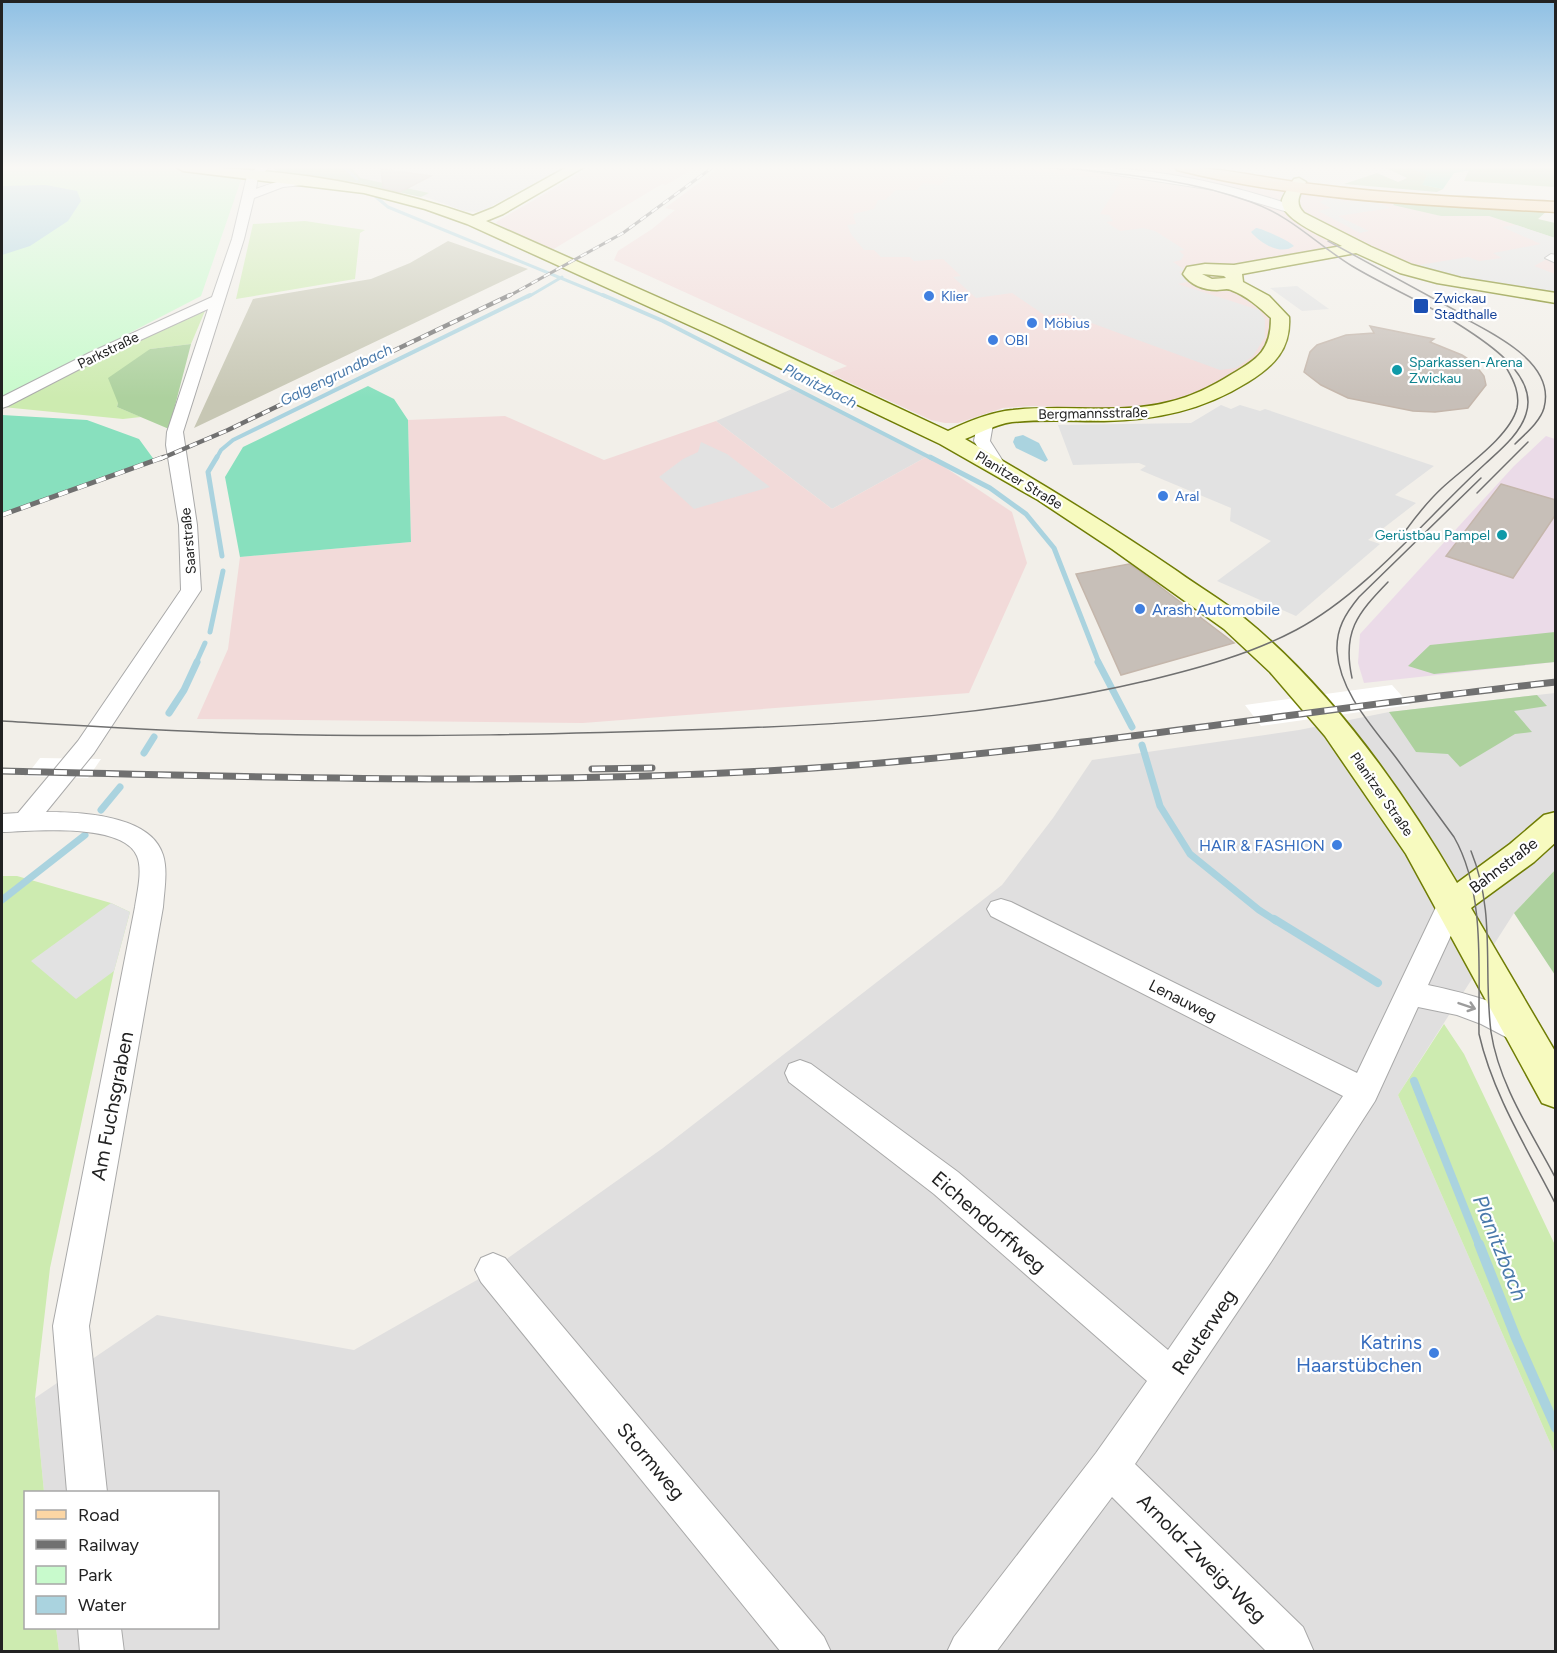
<svg xmlns="http://www.w3.org/2000/svg" width="1557" height="1653" viewBox="0 0 1557 1653" font-family="Figtree,sans-serif">
<style>
.residential{fill:#e0dfdf}
.commercial{fill:#f2dad9}
.industrial{fill:#ebdbe8}
.construction{fill:#c7c7b4}
.grass{fill:#cdebb0}
.forest{fill:#add19e}
.park{fill:#c8facc}
.pitch{fill:#88e0be}
.parking{fill:#e2e2e2}
.water{fill:#aad3df}
.pier{fill:#fff}
.lines{fill:none;stroke-linecap:round;stroke-linejoin:round}
.stream-far5{stroke:#aad3df;stroke-width:3}
.stream-far4{stroke:#aad3df;stroke-width:4}
.stream-far3{stroke:#aad3df;stroke-width:5}
.stream-far2{stroke:#aad3df;stroke-width:7}
.stream-far1{stroke:#aad3df;stroke-width:8}
.stream{stroke:#aad3df;stroke-width:10}
.building{fill:#c7bfb8;stroke:#c4b6ab;stroke-width:1.5}
.street-casing{stroke:#a9a9a9;stroke-width:2}
.secondary-casing{stroke:#707d05;stroke-width:3}
.primary-casing{stroke:#a06b00;stroke-width:3}
.street{fill:#fff;fill-rule:evenodd}
.secondary{fill:#f7fabf;fill-rule:evenodd}
.primary{fill:#fcd6a4;fill-rule:evenodd}
.tram{stroke:#707070;stroke-width:1.5}
.rail-far3-casing{stroke:#707070;stroke-width:3}
.rail-far2-casing{stroke:#707070;stroke-width:4.5}
.rail-far1-casing{stroke:#707070;stroke-width:5}
.rail-casing{stroke:#707070;stroke-width:7}
.rail-far3{stroke:#fff;stroke-width:2;stroke-dasharray:7;stroke-linecap:butt}
.rail-far2{stroke:#fff;stroke-width:3;stroke-dasharray:8;stroke-linecap:butt}
.rail-far1{stroke:#fff;stroke-width:4;stroke-dasharray:10;stroke-linecap:butt}
.rail{stroke:#fff;stroke-width:4.5;stroke-dasharray:13;stroke-linecap:butt}
.oneway{stroke:#9c9c9c}
.shop-dot{fill:#3f7fe0;stroke:#fff;stroke-width:2}
.transit-dot{fill:#1a4fb4;stroke:#fff;stroke-width:2}
.culture-dot{fill:#0f9aa8;stroke:#fff;stroke-width:2}
.labels{text-anchor:middle;stroke-width:4.5;stroke-linejoin:round;paint-order:stroke}
.far-shop-label{font-size:14px;fill:#366cbe;stroke:#fff;text-anchor:start}
.far-transit-label{font-size:14px;fill:#164399;stroke:#fff;text-anchor:start}
.far-street-label{font-size:14px;fill:#222;stroke:#fff}
.far-culture-label{font-size:14px;fill:#0d838f;stroke:#fff;text-anchor:start}
.far-water-label{font-size:15px;font-style:italic;fill:#4a7aab;stroke:#fff}
.shop-label{font-size:16px;fill:#366cbe;stroke:#fff;text-anchor:start}
.street-label{font-size:16px;fill:#222;stroke:#fff}
.near-street-label{font-size:20px;fill:#222;stroke:#fff}
.near-shop-label{font-size:20px;fill:#366cbe;stroke:#fff;text-anchor:end}
.near-water-label{font-size:21px;font-style:italic;fill:#4a7aab;stroke:#fff}
</style>
<rect width="100%" height="100%" fill="#f2efe9"/>
<!-- residential -->
<path class="residential" d="M282 167H565L488 208 477 212 464 211 429 198 385 187 347 180 289 175Z
M792 389 928 456 832 509 716 421Z
M1555 693V870L1514 913 1398 1095 1555 1454V1651H59L56 1628H218V1492H44L35 1398 157 1315 354 1350 477 1280 663 1148 1002 885 1053 818 1092 760 1299 730 1389 712Z"/>
<!-- commercial -->
<path class="commercial" d="M591 167H696L666 185 662 184 552 250 497 224 496 222Z
M720 167H1165L1266 188 1396 202 1441 216H1489L1555 238 1556 294 1460 279 1426 270 1381 250 1250 273 1244 276 1242 282 1254 301 1269 314 1277 327 1260 360 1189 398 1162 406 1125 410 1032 406 1003 408 958 423H945L931 420 829 373 847 366 614 260 618 251 652 229 675 210 665 208Z
M505 416 604 460 716 421 832 509 928 456 1012 512 1027 563 969 693 583 723 197 719 228 649 240 557 411 542 408 420Z"/>
<!-- industrial -->
<path class="industrial" d="M1546 436 1555 439V662L1364 683 1358 663 1360 634 1514 466Z"/>
<!-- construction -->
<path class="construction" d="M448 241 528 269 194 428 253 299 371 279 410 263Z"/>
<!-- grass -->
<path class="grass" d="M305 221 365 230 360 233 355 279 236 299 253 224Z
M205 311 191 344 150 349 118 403 117 407 141 417 123 419 3 407 100 357Z
M2 876H17L111 903 130 912 114 971 50 1268 35 1398 44 1492H26V1628H56L59 1651H2Z
M1444 1024 1464 1054 1555 1245V1454L1398 1095Z"/>
<!-- forest -->
<path class="forest" d="M276 167H351L360 178 429 193 421 197 354 182 280 173 273 168Z
M1384 167H1409L1427 175 1423 185 1443 189 1437 192 1344 184 1377 173 1398 182 1407 178Z
M1489 167H1555V187L1464 181 1469 170Z
M1396 202 1548 210 1538 219 1555 223V238L1489 216H1441L1393 205Z
M191 344 169 429 117 407 118 403 108 378 150 349Z
M1555 632V662L1434 674 1408 666 1430 645Z
M1537 695 1547 706 1514 711 1532 732 1515 734 1460 767 1448 754 1416 752 1389 712Z
M1555 870V975L1514 913Z"/>
<!-- park -->
<path class="park" d="M2 167H163L241 180 201 296 2 399Z"/>
<!-- pitch -->
<path class="pitch" d="M1409 167H1489L1454 173 1443 189 1422 185 1427 175Z
M368 386 394 399 408 420 411 542 240 557 225 477 243 447Z
M2 415 87 420 139 439 155 461 2 515Z"/>
<!-- parking -->
<path class="parking" d="M958 167H1002L1121 181 1100 214 1109 215 1113 221 1106 222 1120 231 1143 228 1155 231 1185 250 1179 251 1184 255 1181 260 1173 262 1185 270 1179 272 1190 281 1178 284 1259 310 1265 319V337L1253 356 1236 368 1220 370 1064 313 1046 316 1012 293 976 298 953 277 961 276 943 259 914 261 910 257H881L874 250H864L851 234 847 225 856 224 853 214 874 209 878 200H885L896 190H917L923 183 940 185Z
M1328 198 1345 201H1374L1391 208 1338 216 1369 231 1360 233 1318 211 1331 208 1319 202Z
M1516 225 1555 238V257L1547 259 1534 266 1555 274V292L1470 280 1436 273 1419 265 1468 257 1479 261 1502 258 1493 253 1541 244 1502 227Z
M1297 286 1329 309 1302 311 1270 288Z
M1221 405 1231 409 1240 405 1260 411 1265 409 1434 466 1395 495 1416 503 1368 540 1380 544 1296 616 1217 581 1271 541 1230 521 1231 508 1140 470 1146 466 1139 463 1073 465 1058 425 1191 423Z
M701 442 727 454 770 487 694 509 659 477 683 459 698 452Z
M111 903 130 912 114 971 76 999 31 961Z"/>
<!-- water -->
<path class="water" d="M46 185 77 191 81 201 68 221 30 246 2 255V186Z
M1256 228C1261 228 1290 241 1294 246 1281 256 1260 243 1251 232Z
M1023 435 1039 443 1048 460 1045 462 1016 448 1013 442 1015 437Z"/>
<!-- pier -->
<path class="pier" d="M1392 685 1410 705 1261 726 1245 705Z
M40 758 101 759 88 778 26 776Z"/>
<g class="lines">
<!-- stream-far5 -->
<path class="stream-far5" d="M344 167 357 179
M376 197 388 207 607 297
M528 297 562 277"/>
<!-- stream-far4 -->
<path class="stream-far4" d="M603 295 663 321 933 459
M216 459 221 450 233 440 530 295"/>
<!-- stream-far3 -->
<path class="stream-far3" d="M217 457 208 472 222 556
M930 457 990 488 1026 514 1054 548 1099 663
M210 632 223 571
M196 663 205 643"/>
<!-- stream-far2 -->
<path class="stream-far2" d="M1098 662 1132 727
M169 713 184 690 197 662
M1142 745 1160 806 1190 854 1259 910 1276 921
M144 753 154 737
M101 810 120 787
M2 900 85 835"/>
<!-- stream-far1 -->
<path class="stream-far1" d="M1274 919 1378 983
M1414 1081 1479 1245"/>
<!-- stream -->
<path class="stream" d="M1479 1244 1516 1338 1556 1428"/>
</g>
<!-- building -->
<path class="building" d="M381 169 431 176 400 192 383 188Z
M1370 326 1434 339 1430 342 1462 355 1473 362 1484 376 1486 385 1468 408 1435 412 1413 411 1348 398 1321 385 1304 372 1310 352 1317 345 1346 335 1374 333Z
M1501 484 1556 500V514L1513 578 1446 556Z
M1129 564 1137 569 1234 643 1121 675 1076 574Z"/>
<g class="lines">
<defs>
<path id="street" d="M258 167H270L258 177 256 189C270 184 305 171 318 181L312 184 283 187 254 198 244 239 183 432 197 525 201 590 94 753 46 812C81 812 151 815 163 855 168 871 164 891 163 907L89 1326 107 1492H67L53 1326 135 907C137 893 143 870 137 856 123 822 32 831 2 832V814L18 813 78 741 181 590 179 525 166 445 167 432 208 309 99 359 8 406 2 408V397L89 353 212 297 232 239 247 176Z
M1079 167C1152 167 1226 183 1295 206L1297 209 1291 213 1214 190 1084 170Z
M1551 254 1556 255V263L1545 258Z
M985 419 993 424 990 441 1006 466 1003 470H991L974 441 977 424Z
M1451 895 1461 898 1465 905 1428 985C1456 991 1525 1006 1538 1033L1534 1042 1523 1046 1481 1024 1457 1015 1418 1007 1375 1101 1271 1262 1135 1464 1303 1627 1314 1652H1267L1112 1497 996 1652H947L954 1637 1096 1453 1147 1381 934 1194 789 1082 785 1073 789 1064 800 1060 811 1064 958 1172 1168 1350 1343 1096 991 916 987 909 991 902 1001 899 1011 902 1357 1073 1437 905 1441 898Z
M493 1253 505 1258 824 1637 831 1652H781L481 1282 475 1270 481 1258Z
M78 1628H121L124 1652H80Z"/>
<path id="secondary" d="M176 167C276 167 378 183 473 216L493 208 567 167H584L503 214 486 221 725 327 948 431C969 421 991 412 1013 410 1065 404 1119 415 1169 402 1191 397 1213 386 1232 374 1258 359 1271 350 1271 318 1259 307 1247 296 1231 290 1227 288 1222 290 1217 290 1204 290 1191 285 1183 274L1187 267 1205 264 1234 265 1342 246C1328 238 1279 219 1282 200 1284 194 1290 185 1294 179L1299 178 1306 182C1301 193 1293 202 1304 213L1371 247 1412 265 1461 278 1556 293V303L1437 283 1400 273 1356 253 1242 274 1243 282 1269 296 1289 317C1291 349 1274 366 1248 382 1203 410 1157 420 1104 421 1073 421 1042 419 1012 422 996 424 980 433 965 439 1038 481 1108 524 1177 571 1199 587 1224 601 1244 618 1329 687 1402 789 1457 883L1510 844 1544 815 1556 812V842L1534 862 1471 908 1556 1053V1108L1542 1103 1406 854 1325 736 1270 672 1224 629 1112 549 1038 500 940 444 711 335 467 224 425 209 364 193 183 171ZM1202 274 1224 276 1226 278 1212 279Z"/>
<path id="primary" d="M1175 167C1223 167 1271 180 1319 185 1398 195 1477 198 1556 202V212C1429 205 1300 201 1177 170Z"/>
</defs>
<!-- street casing -->
<use href="#street" class="street-casing"/>
<!-- secondary casing -->
<use href="#secondary" class="secondary-casing"/>
<!-- primary casing -->
<use href="#primary" class="primary-casing"/>
<!-- street -->
<use href="#street" class="street"/>
<!-- secondary -->
<use href="#secondary" class="secondary"/>
<!-- primary -->
<use href="#primary" class="primary"/>
<!-- tram -->
<path class="tram" d="M1041 167 1063 169
M1328 241 1473 320
M1464 318C1495 335 1556 363 1544 408 1540 422 1525 434 1515 444
M1481 478 1359 597C1345 614 1336 629 1337 651 1340 693 1373 727 1397 759 1416 785 1435 811 1454 837 1486 893 1478 971 1479 1034 1493 1095 1528 1150 1556 1205
M1477 493 1528 442
M1406 530C1417 515 1428 501 1442 488 1463 468 1510 437 1517 408 1520 394 1514 381 1507 369
M1352 678C1342 632 1357 614 1388 582
M2 721C90 726 177 732 265 734 415 738 565 734 715 729 862 724 1007 714 1150 680 1199 668 1251 654 1296 630 1366 593 1426 518 1485 464 1500 450 1520 434 1526 414 1539 375 1485 341 1458 324 1424 302 1387 287 1352 266 1316 244 1293 217 1251 202 1189 179 1122 174 1057 167
M1471 851C1496 913 1483 969 1491 1032 1499 1085 1532 1133 1556 1179"/>
<defs>
<path id="rail-far3" d="M507 297 623 233 713 167"/>
<path id="rail-far2" d="M160 459 228 430 510 295"/>
<path id="rail-far1" d="M2 515 164 457"/>
<path id="rail" d="M592 769 652 768
M2 771C286 778 572 787 856 765 1090 747 1322 708 1556 682"/>
</defs>
<!-- rail-far3 casing -->
<use href="#rail-far3" class="rail-far3-casing"/>
<!-- rail-far2 casing -->
<use href="#rail-far2" class="rail-far2-casing"/>
<!-- rail-far1 casing -->
<use href="#rail-far1" class="rail-far1-casing"/>
<!-- rail casing -->
<use href="#rail" class="rail-casing"/>
<!-- rail-far3 -->
<use href="#rail-far3" class="rail-far3"/>
<!-- rail-far2 -->
<use href="#rail-far2" class="rail-far2"/>
<!-- rail-far1 -->
<use href="#rail-far1" class="rail-far1"/>
<!-- rail -->
<use href="#rail" class="rail"/>
</g>
<!-- one-way arrows -->
<defs><path id="oneway-shaft" d="M-6 0H5M1.5-3L5.5 0L1.5 3" fill="none" stroke-width="1.6" stroke-linecap="round" stroke-linejoin="round" transform="scale(1.5)"/></defs>
<use class="oneway" href="#oneway-shaft" transform="translate(1467 1006) rotate(19)"/>
<!-- sky -->
<linearGradient id="sky" x2="0" y2="1"><stop stop-color="#8fc0e4"/><stop offset="0.42" stop-color="#f9f8f5"/><stop offset="1" stop-color="#f9f8f5" stop-opacity="0"/></linearGradient>
<rect width="1557" height="398" fill="url(#sky)"/>
<!-- markers -->
<g class="shop-dot">
<circle cx="929" cy="296" r="6"/>
<circle cx="1032" cy="323" r="6"/>
<circle cx="993" cy="340" r="6"/>
<circle cx="1163" cy="496" r="6"/>
<circle cx="1140" cy="609" r="6"/>
<circle cx="1337" cy="845" r="6"/>
<circle cx="1434" cy="1353" r="6"/>
</g>
<rect class="transit-dot" x="1413" y="298" width="16" height="16" rx="3"/>
<g class="culture-dot">
<circle cx="1397" cy="370" r="6"/>
<circle cx="1502" cy="535" r="6"/>
</g>
<g class="labels">
<!-- far-shop labels -->
<g class="far-shop-label">
<text x="941" y="301">Klier</text>
<text x="1044" y="328">Möbius</text>
<text x="1005" y="345">OBI</text>
<text x="1175" y="501">Aral</text>
</g>
<!-- far-transit labels -->
<g class="far-transit-label">
<text x="1434" y="303">Zwickau<tspan x="1434" dy="16">Stadthalle</tspan></text>
</g>
<!-- far-street labels -->
<g class="far-street-label">
<text transform="translate(108 350) rotate(-26)" y="5">Parkstraße</text>
<text transform="translate(1093 413) rotate(-1)" y="5">Bergmannsstraße</text>
<text transform="translate(1019 480) rotate(31)" y="5">Planitzer Straße</text>
<text transform="translate(188 541) rotate(-95)" y="5">Saarstraße</text>
<text transform="translate(1382 794) rotate(55)" y="5">Planitzer Straße</text>
</g>
<!-- far-culture labels -->
<g class="far-culture-label">
<text x="1409" y="367">Sparkassen-Arena<tspan x="1409" dy="16">Zwickau</tspan></text>
<text x="1490" y="540" text-anchor="end">Gerüstbau Pampel</text>
</g>
<!-- far-water labels -->
<g class="far-water-label">
<text transform="translate(336 375) rotate(-26)" y="5">Galgengrundbach</text>
<text transform="translate(820 386) rotate(27)" y="5">Planitzbach</text>
</g>
<!-- shop labels -->
<g class="shop-label">
<text x="1152" y="615">Arash Automobile</text>
<text x="1325" y="851" text-anchor="end">HAIR &amp; FASHION</text>
</g>
<!-- street labels -->
<g class="street-label">
<text transform="translate(1503 865) rotate(-37)" y="6">Bahnstraße</text>
<text transform="translate(1183 1000) rotate(27)" y="6">Lenauweg</text>
</g>
<!-- near-street labels -->
<g class="near-street-label">
<text transform="translate(112 1106) rotate(-79)" y="7">Am Fuchsgraben</text>
<text transform="translate(989 1222) rotate(41)" y="7">Eichendorffweg</text>
<text transform="translate(1204 1332) rotate(-56)" y="7">Reuterweg</text>
<text transform="translate(651 1461) rotate(50)" y="7">Stormweg</text>
<text transform="translate(1202 1558) rotate(45)" y="7">Arnold-Zweig-Weg</text>
</g>
<!-- near-shop labels -->
<g class="near-shop-label">
<text x="1422" y="1349">Katrins<tspan x="1422" dy="23">Haarstübchen</tspan></text>
</g>
<!-- near-water labels -->
<g class="near-water-label">
<text transform="translate(1500 1248) rotate(68)" y="7">Planitzbach</text>
</g>
</g>
<!-- border -->
<rect width="1557" height="1653" fill="none" stroke="#222222" stroke-width="6"/>
<!-- legend -->
<rect x="24" y="1491" width="195" height="138" fill="#ffffff" stroke="#a7a7a7" stroke-width="1.5"/>
<rect x="36" y="1510" width="30" height="9" fill="#fcd6a4" stroke="#a7a7a7" stroke-width="1.5"/>
<text x="78" y="1521" font-size="18" fill="#222222">Road</text>
<rect x="36" y="1540" width="30" height="9" fill="#707070" stroke="#a7a7a7" stroke-width="1.5"/>
<text x="78" y="1551" font-size="18" fill="#222222">Railway</text>
<rect x="36" y="1566" width="30" height="18" fill="#c8facc" stroke="#a7a7a7" stroke-width="1.5"/>
<text x="78" y="1581" font-size="18" fill="#222222">Park</text>
<rect x="36" y="1596" width="30" height="18" fill="#aad3df" stroke="#a7a7a7" stroke-width="1.5"/>
<text x="78" y="1611" font-size="18" fill="#222222">Water</text>
</svg>
